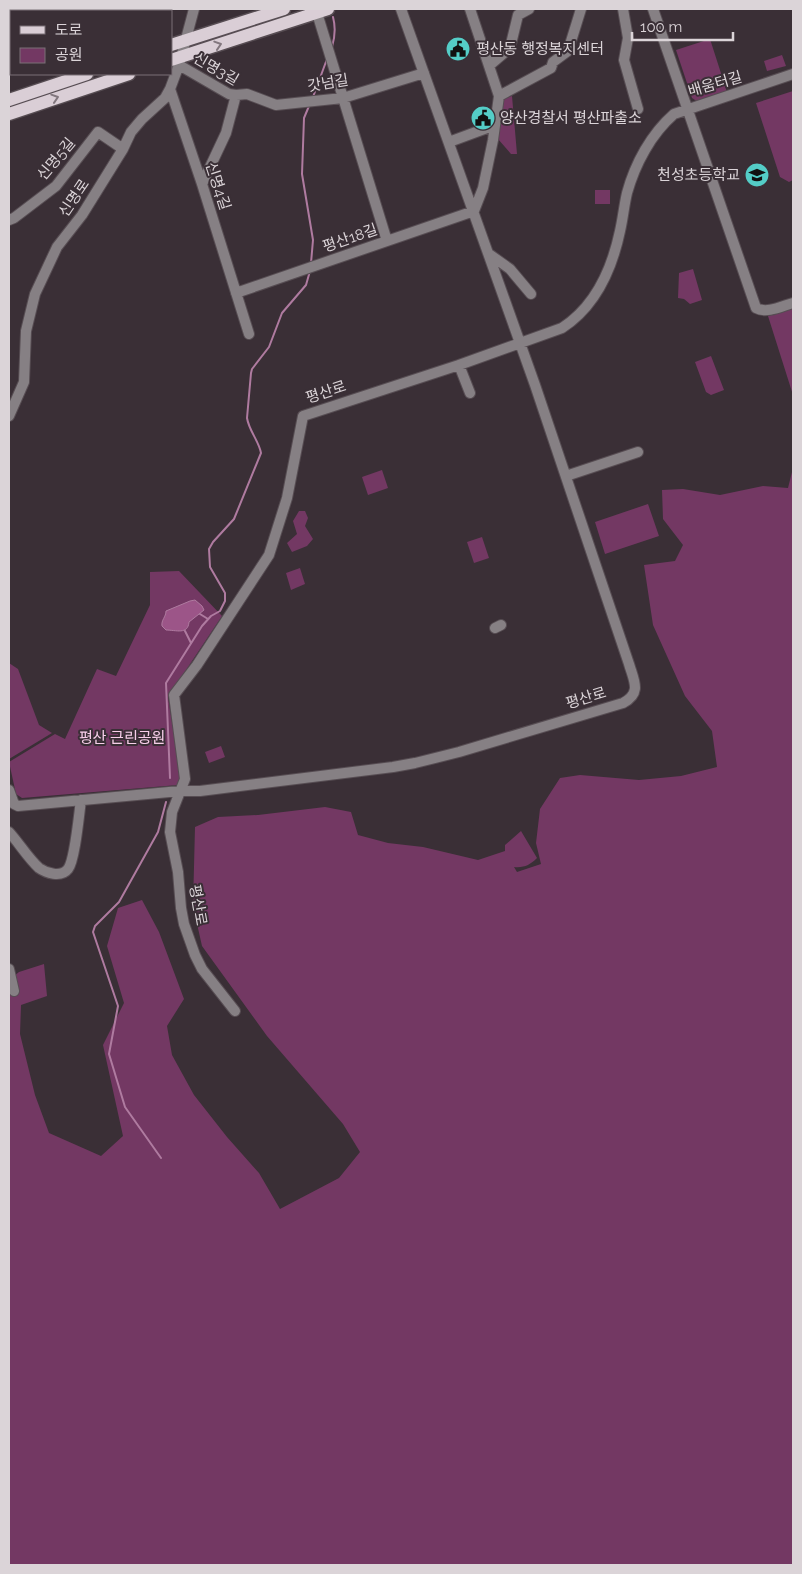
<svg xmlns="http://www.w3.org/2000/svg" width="802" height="1574" viewBox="0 0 802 1574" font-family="Raleway,'Noto Sans KR',sans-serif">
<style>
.green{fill:#733863}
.water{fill:#9c5588;stroke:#af7ba0}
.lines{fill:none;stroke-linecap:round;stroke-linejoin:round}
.stream{stroke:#af7ba0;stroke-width:2}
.minor-casing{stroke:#574d53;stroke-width:12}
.major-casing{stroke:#574d53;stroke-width:15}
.minor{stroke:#868084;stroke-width:10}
.major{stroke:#daced6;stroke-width:12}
.oneway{stroke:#82777e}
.labels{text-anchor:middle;stroke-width:4;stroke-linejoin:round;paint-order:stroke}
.poi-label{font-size:15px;fill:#dbd4d8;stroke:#3a2f36;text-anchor:start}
.street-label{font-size:15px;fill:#dbd4d8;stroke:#3a2f36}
.park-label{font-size:15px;fill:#f7cee9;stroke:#3a2f36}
</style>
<rect width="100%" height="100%" fill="#3a2f36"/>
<!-- green -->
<path class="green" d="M710 39 727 92 698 102 692 98 676 50Z
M782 55 786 66 767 71 764 61Z
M793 91V180L789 182 780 177 756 103Z
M512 96 517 154H511L498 139 503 99Z
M595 190H610V204H595Z
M693 269 702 300 690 304 684 299 678 298 679 273Z
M793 308V395L768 316Z
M711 356 724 390 711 395 706 392 695 362Z
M793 468V1565H9V980L19 972 44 964 47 996 21 1005 20 1034 35 1095 49 1133 101 1156 123 1136 103 1045 124 1003 107 946 118 908 142 900 159 932 184 999 167 1026 172 1055 194 1095 227 1137 259 1173 280 1209 339 1178 360 1152 343 1124 267 1036 202 946 193 906 195 827 218 817 258 815 325 807 351 812 358 835 388 843 423 847 478 860 505 851V845L521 831 537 858C530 865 524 868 514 867L517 872 541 864 536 843 540 809 560 778 580 775 639 780 681 776 717 767 712 731 685 696 653 625 644 565 675 561 683 545 663 519 662 490 683 489 720 495 763 486 788 488Z
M382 470 388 488 368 495 362 477Z
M648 504 659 536 605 554 595 522Z
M299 511H305L308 518 305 526 313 539 307 546 292 552 287 543 297 534 293 521Z
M482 537 489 558 474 563 467 542Z
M300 568 305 584 291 590 286 573Z
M179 571 222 616 168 697 181 779 178 785 22 798 16 794 9 762 55 734 65 739 97 669 116 676 150 605V572Z
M9 663 18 669 39 725 52 733 9 759Z
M221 746 225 757 209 763 205 752Z"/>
<!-- water -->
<path class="water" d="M195 600 202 606 204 610 189 622C188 635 176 630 166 630L162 626C161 620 166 617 166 611L190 601Z"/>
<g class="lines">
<!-- stream -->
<path class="stream" d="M332 47C335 37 336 28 333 17
M313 97 327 59
M309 106 304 118 302 174 313 240 311 263
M200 614 208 619
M185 631 191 643
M170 778 166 683 202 626 211 616 220 611 225 601V593L210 567 209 549 213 542 234 519 261 453C259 441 249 431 247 418L251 373 252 369 269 347 282 313 306 285 310 271
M161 1158 125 1107 109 1054 118 1006 93 932 95 926 119 902 158 832 166 802"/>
<defs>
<path id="minor" d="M153 9 157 11
M623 9 628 38 624 60 638 109
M653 9 756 308C767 314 782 306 793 303
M317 13 387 241
M179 65 229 94 236 95 226 133 202 184
M490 65 510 48 518 15 529 9
M170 89 202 184 249 334
M236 95 247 94 276 105 343 98 424 73
M499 96 551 68 553 62 568 51 581 9
M449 142 495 125
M9 220 14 218 56 186 98 132 123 149
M489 254 510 269 531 294
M236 293 474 211 483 188 493 140 499 96 470 9
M459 365 470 393
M9 416 24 382 26 331 35 294 57 247 82 215 123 149 131 132 142 119 165 98 170 89 179 65 194 9
M566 476 638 452
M495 628 501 625
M9 790 14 804 18 806 180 791H200L393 767 415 763 459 752 623 703C642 693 634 681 629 664L535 385 401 9
M9 832C19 843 28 858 39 868 46 873 61 878 68 869 75 860 79 814 81 800
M9 969 14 991
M235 1011 202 969 195 955 184 924 181 908 178 872 170 832 172 812 185 779 174 695 197 665 269 555 287 498 303 416 459 365 562 328C596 306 612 269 620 231 623 218 624 206 627 193 635 164 651 134 674 114L793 74"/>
<path id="major" d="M171 45 284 9
M171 60 328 9
M9 100 87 74
M9 114 129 74"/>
</defs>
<!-- minor casing -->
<use href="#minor" class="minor-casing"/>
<!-- major casing -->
<use href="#major" class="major-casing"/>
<!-- minor -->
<use href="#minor" class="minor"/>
<!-- major -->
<use href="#major" class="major"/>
</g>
<!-- one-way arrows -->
<defs><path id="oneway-chevron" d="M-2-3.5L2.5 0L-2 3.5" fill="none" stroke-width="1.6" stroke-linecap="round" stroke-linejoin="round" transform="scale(1.25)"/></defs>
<g class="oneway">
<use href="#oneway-chevron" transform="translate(218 45) rotate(-18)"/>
<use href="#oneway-chevron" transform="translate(55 98) rotate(-18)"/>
</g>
<!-- icons -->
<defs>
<symbol id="civic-disc" viewBox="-11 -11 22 22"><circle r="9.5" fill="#54cdc7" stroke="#3a2f36"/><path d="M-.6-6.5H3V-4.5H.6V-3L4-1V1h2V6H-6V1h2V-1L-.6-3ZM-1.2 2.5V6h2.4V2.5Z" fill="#111"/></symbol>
<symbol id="school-disc" viewBox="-11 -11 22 22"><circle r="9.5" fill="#54cdc7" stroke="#3a2f36"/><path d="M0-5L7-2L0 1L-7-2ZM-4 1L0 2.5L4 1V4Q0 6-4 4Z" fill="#111"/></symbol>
</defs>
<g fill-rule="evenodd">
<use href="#civic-disc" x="444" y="35" width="28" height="28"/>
<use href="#civic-disc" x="469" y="104" width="28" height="28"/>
<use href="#school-disc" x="743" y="161" width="28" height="28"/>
</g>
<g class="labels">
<!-- poi labels -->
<g class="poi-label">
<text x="476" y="54">평산동 행정복지센터</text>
<text x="500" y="123">양산경찰서 평산파출소</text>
<text x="740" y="180" text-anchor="end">천성초등학교</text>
</g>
<!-- street labels -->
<g class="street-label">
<text transform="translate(216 69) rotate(30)" y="5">신명3길</text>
<text transform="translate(328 83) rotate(-9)" y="5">갓넘길</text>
<text transform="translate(715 84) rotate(-16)" y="5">배움터길</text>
<text transform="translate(56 159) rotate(-50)" y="5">신명5길</text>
<text transform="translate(218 186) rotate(72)" y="5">신명4길</text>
<text transform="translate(74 198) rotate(-56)" y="5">신명로</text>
<text transform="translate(350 238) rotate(-19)" y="5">평산18길</text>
<text transform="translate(326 392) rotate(-18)" y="5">평산로</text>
<text transform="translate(586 698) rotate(-17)" y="5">평산로</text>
<text transform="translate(198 905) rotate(80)" y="5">평산로</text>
</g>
<!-- park labels -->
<g class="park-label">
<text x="122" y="743">평산 근린공원</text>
</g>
</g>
<!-- border -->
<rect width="802" height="1574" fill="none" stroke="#dbd4d8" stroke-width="20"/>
<!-- legend -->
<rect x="10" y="10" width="162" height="65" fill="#3a2f36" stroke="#7a7177"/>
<rect x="20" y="26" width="25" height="8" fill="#daced6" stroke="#7a7177"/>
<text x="55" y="35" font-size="15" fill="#dbd4d8">도로</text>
<rect x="20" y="48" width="25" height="15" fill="#733863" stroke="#7a7177"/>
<text x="55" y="60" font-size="15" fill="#dbd4d8">공원</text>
<!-- scale -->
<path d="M632 32v8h101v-8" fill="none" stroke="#dbd4d8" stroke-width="2.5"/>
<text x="640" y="32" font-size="15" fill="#dbd4d8" stroke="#3a2f36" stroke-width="4" paint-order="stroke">100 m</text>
</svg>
